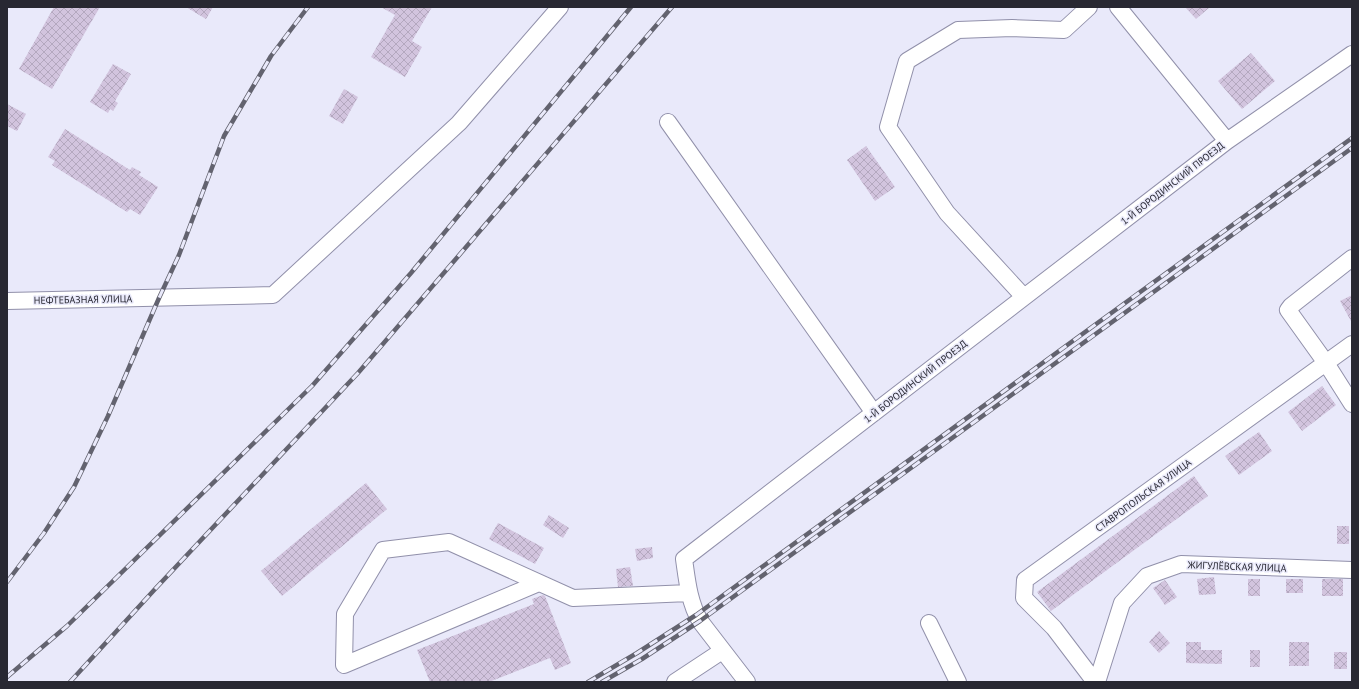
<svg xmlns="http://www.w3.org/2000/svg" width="1359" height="689" viewBox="0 0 1359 689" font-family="'PT Sans',sans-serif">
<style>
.building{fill:url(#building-cross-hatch)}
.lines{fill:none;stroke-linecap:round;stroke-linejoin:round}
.minor-casing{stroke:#9190aa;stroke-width:18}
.minor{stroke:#fff;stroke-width:16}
.rail-casing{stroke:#63636f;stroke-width:4.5}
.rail{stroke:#e9e9fa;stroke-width:3;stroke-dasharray:9;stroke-linecap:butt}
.labels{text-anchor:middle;stroke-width:3;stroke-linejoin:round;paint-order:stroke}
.street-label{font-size:10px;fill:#282832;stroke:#e9e9fa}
</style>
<defs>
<pattern id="building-cross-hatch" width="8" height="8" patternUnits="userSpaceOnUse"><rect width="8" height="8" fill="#d2c4de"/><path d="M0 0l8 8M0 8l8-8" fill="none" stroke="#b4a8bf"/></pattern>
</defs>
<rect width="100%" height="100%" fill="#e9e9fa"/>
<!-- building -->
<path class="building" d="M54 7H100L52 89 19 69Z
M186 7H213L206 19Z
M381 7H432L412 41 422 47 405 77 371 57 395 15Z
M1185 7H1210L1196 19Z
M1251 53 1275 81 1242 109 1218 81Z
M113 64 131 74 115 101 118 103 113 111 110 109 108 113 90 102Z
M344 89 358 97 343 124 329 116Z
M7 104 26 114 17 131 7 126Z
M65 129 130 170 132 167 141 172 139 175 158 187 140 215 130 209 127 212 52 165 55 161 48 157Z
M866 146 895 187 875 201 847 160Z
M1352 295V323L1340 301Z
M1322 386 1336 405 1302 431 1288 412Z
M1259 432 1272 451 1239 475 1225 456Z
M1194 476 1208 496 1051 611 1037 592Z
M366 483 387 509 282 596 261 571Z
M549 515 569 528 563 538 543 525Z
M498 523 544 548 535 564 489 539Z
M1337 526H1349V544H1337Z
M652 547 653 558 637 561 635 549Z
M630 567 633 586 618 587 616 569Z
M1214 577 1216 594 1199 595 1197 579Z
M1248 579H1260V596H1248Z
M1286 579H1303V593H1286Z
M1322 579H1343V596H1322Z
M1165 580 1177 597 1165 605 1153 588Z
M543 595 545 596 571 663 555 670 550 658 489 682H430L417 650 534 604 532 599Z
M1159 631 1170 643 1159 653 1149 642Z
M1186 642H1201V650H1222V664L1186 663Z
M1289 642H1309V666H1289Z
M1250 650H1260V667H1250Z
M1334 652H1347V669H1334Z"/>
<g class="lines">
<defs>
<path id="minor" d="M1118 7 1227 141
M668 122 874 413
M1352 258 1291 306 1288 310 1326 363 1352 404
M1024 297 947 213 888 127 907 61 958 30 1012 28 1064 30 1089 7
M7 301 273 295 459 123 560 7
M539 583 344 665 345 614 383 550 449 542 573 598 689 593
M929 623 958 682
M675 682 722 651
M747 682 700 621C689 602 687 580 684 559L1227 141 1352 54
M1095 682 1054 628 1024 598 1025 580 1352 344
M1097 682 1122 603 1147 576 1181 564 1352 570"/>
</defs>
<!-- minor casing -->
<use href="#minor" class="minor-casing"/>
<!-- minor -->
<use href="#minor" class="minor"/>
<defs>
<path id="rail" d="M7 582 44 533 74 487 108 416 159 298 179 255 224 136 271 56 308 7
M7 677 67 626 312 386 411 273 631 7
M70 682 156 588 358 373 672 7
M588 682 637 653 696 615 1352 138
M602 682 642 659 700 621 1352 148"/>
</defs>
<!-- rail casing -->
<use href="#rail" class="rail-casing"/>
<!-- rail -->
<use href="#rail" class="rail"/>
</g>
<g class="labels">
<!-- street labels -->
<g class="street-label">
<text transform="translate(1172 183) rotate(-38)" y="4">1-Й БОРОДИНСКИЙ ПРОЕЗД</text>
<text transform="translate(83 299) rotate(-1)" y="4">НЕФТЕБАЗНАЯ УЛИЦА</text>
<text transform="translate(915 381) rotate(-38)" y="4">1-Й БОРОДИНСКИЙ ПРОЕЗД</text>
<text transform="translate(1143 495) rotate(-36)" y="4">СТАВРОПОЛЬСКАЯ УЛИЦА</text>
<text transform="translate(1237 566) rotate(2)" y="4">ЖИГУЛЁВСКАЯ УЛИЦА</text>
</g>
</g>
<!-- border -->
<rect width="1359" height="689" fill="none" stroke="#282832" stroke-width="16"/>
</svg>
